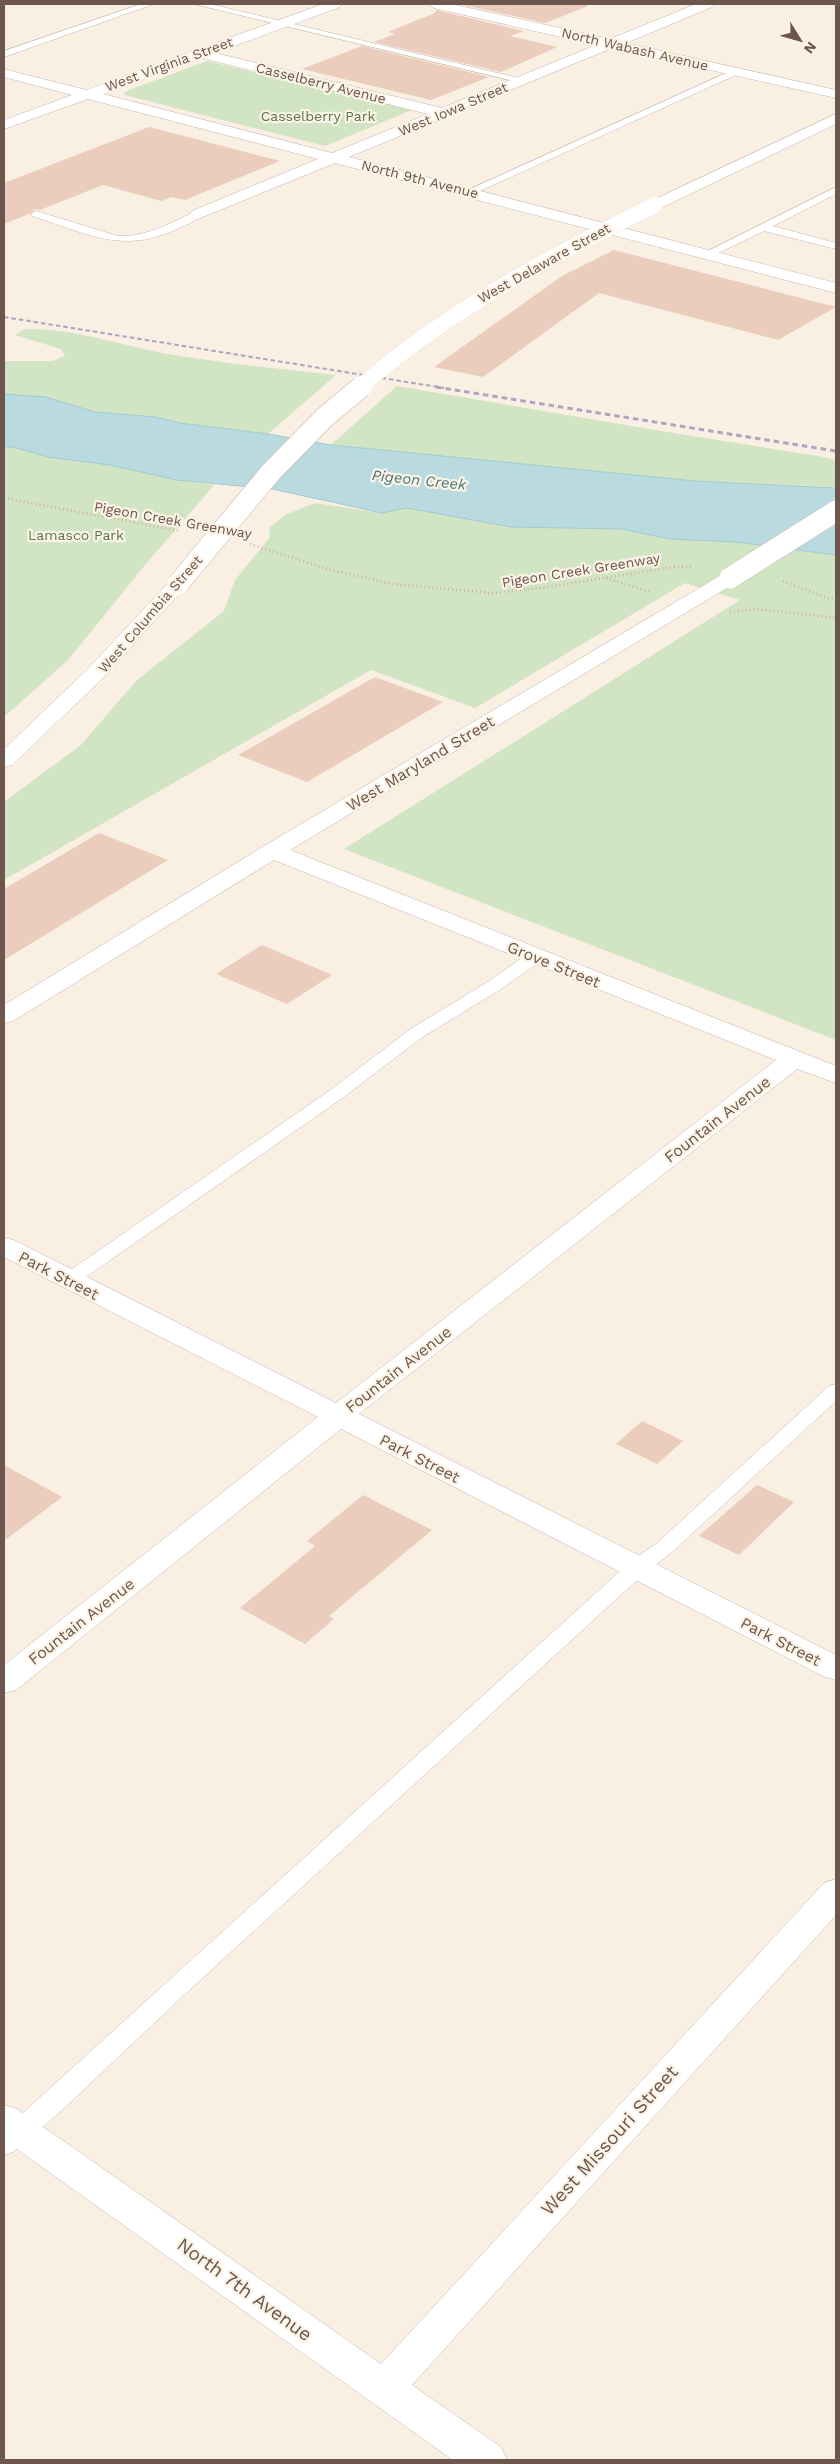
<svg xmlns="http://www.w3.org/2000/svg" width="840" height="2464" viewBox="0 0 840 2464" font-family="'Work Sans',sans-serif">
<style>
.green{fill:#d1e4c3}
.water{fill:#b9dbdf;stroke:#a1cad0}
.building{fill:#eacdbd}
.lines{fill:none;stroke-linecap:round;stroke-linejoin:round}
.service-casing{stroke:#c7b6ab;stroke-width:1}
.minor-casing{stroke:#c7b6ab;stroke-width:1}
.secondary-casing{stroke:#cdb8ab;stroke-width:1}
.path{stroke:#cfb1a1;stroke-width:2.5;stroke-dasharray:1 3;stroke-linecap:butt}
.service{fill:#fff;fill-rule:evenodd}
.minor{fill:#fff;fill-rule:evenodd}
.secondary{fill:#fff;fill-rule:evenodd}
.rail-far1{stroke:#b1a3c0;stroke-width:2;stroke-dasharray:4.5 3;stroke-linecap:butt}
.rail{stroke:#b1a3c0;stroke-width:3;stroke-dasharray:5.5 4;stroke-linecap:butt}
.minor-bridge-casing{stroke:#c7b6ab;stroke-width:22;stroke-linecap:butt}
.secondary-bridge-far1-casing{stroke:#cdb8ab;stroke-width:16;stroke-linecap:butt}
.secondary-bridge-casing{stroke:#cdb8ab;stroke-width:22;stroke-linecap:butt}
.minor-bridge{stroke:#fff;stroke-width:21}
.secondary-bridge-far1{stroke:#fff;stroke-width:16}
.secondary-bridge{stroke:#fff;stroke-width:21}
.labels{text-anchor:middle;stroke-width:4.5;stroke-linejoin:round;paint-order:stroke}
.far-street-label{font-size:14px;fill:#6d564c;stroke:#fcf3e7}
.far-park-label{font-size:14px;fill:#587748;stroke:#fcf3e7}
.far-water-label{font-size:15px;font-style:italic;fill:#48777e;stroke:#fcf3e7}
.street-label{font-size:16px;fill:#6d564c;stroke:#fcf3e7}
.near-street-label{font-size:19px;fill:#6d564c;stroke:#fcf3e7}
</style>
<rect width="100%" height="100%" fill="#f9efe2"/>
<!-- green -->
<path class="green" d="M207 61 412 110 325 146 125 95 124 92Z
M26 329C71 328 117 344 162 353 220 363 278 369 336 375L268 434 180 423 155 417 95 412 45 397 4 394V361H53L65 356 61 349 15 335Z
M397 386 661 431 817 456 836 460V487L695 481 331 445Z
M4 447H13L48 457 110 465 177 480 214 485 145 565 68 660 4 717Z
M315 503 382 513 407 508 511 527 622 529 670 539 736 542 836 555V1040L344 849 740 600 685 583 475 708 371 670 4 880V802L81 745 136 681 224 611 235 580 270 537 269 528 285 515Z"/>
<!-- water -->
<path class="water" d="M4 394 45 397 95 412 155 417 180 423 268 434 331 445 695 481 836 488V555L736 542 670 539 622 529 511 527 407 508 382 513 272 489 177 480 110 465 48 457 13 447H4Z"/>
<!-- building -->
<path class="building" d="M459 4H587L588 6 545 23Z
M436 10 524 31 510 36 557 47 501 72 374 42 395 34 388 32 435 13Z
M362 46 489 77 431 100 302 69Z
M149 127 280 161 185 200 172 197 161 201 103 185 40 210 35 209 29 214 4 224V183Z
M614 250 836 307 778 340 599 293 483 377 434 367 562 276Z
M375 677 443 702 307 782 238 755Z
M99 833 168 860 4 960V889Z
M262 945 332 975 287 1004 216 974Z
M642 1421 683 1441 657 1464 616 1444Z
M4 1465 62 1497 4 1541Z
M757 1485 794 1502 739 1555 699 1536Z
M363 1495 432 1530 329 1616 334 1619 305 1644 240 1608 315 1546 307 1541Z"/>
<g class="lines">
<defs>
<path id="service" d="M141 4H154L4 57V51Z
M194 4H210L527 80 522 83Z
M735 69 738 70V74L473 194H465L464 192Z
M836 187V194L773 226 836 243V249L764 231 712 256H704L702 254Z
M36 211 118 236C146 237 169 224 194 212L198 211 203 214C197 221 185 225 177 229 122 255 86 233 32 216L31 214Z
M535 952 541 953 543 957 541 961 498 991 424 1036 341 1099 76 1284H62L59 1280 62 1276 329 1091 412 1028 486 983 529 953Z
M836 1384V1401L671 1553 646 1572 184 1995 60 2112 13 2152 4 2155V2130L630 1562 657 1543 829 1386Z"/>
<path id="minor" d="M323 4H342L340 7 215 53 442 108 596 45 434 8 427 4H451L610 39 696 4H714L712 7 626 43 836 90V98L612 48 349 157 836 283V293L335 163 198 219 192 217 190 214 192 211 318 159 88 99 4 129V120L72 95 4 77V69L86 90ZM202 58 428 114 332 153 103 94Z
M730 572 737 574 740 578 737 582 290 850 836 1066V1083L797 1069 359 1414 836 1655V1680L825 1677 341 1429 16 1690 4 1693V1665L318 1417 4 1257V1238L14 1240 336 1403 776 1060 274 860 13 1021 4 1023V1005L264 846 723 574Z
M836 1879V1915L412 2385 501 2447 507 2460H453L4 2140V2105L17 2109 78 2151 381 2364 824 1883Z"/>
<path id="secondary" d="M836 114V124L661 208 655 210 647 205 649 202Z
M178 578 185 580 188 584 101 680 12 765 4 767V749L86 671 171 580Z"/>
</defs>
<!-- service casing -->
<use href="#service" class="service-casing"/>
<!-- minor casing -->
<use href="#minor" class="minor-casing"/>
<!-- secondary casing -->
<use href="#secondary" class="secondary-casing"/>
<!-- path -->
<path class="path" d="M4 498 180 531
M250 544 327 569 393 584 493 593 548 587 672 567H693
M606 578 650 592
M783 581 836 601
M730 612 757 609 836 618"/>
<!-- service -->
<use href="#service" class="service"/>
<!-- minor -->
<use href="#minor" class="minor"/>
<!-- secondary -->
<use href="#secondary" class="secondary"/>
<!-- rail-far1 -->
<path class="rail-far1" d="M4 317 444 388"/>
<!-- rail -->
<path class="rail" d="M436 387 836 451"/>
<defs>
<path id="minor-bridge" d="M730 578 836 511"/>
<path id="secondary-bridge-far1" d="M359 388C447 311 551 256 655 205"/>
<path id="secondary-bridge" d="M178 584 271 472 325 417 361 387"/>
</defs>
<!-- minor-bridge casing -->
<use href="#minor-bridge" class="minor-bridge-casing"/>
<!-- secondary-bridge-far1 casing -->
<use href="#secondary-bridge-far1" class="secondary-bridge-far1-casing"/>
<!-- secondary-bridge casing -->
<use href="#secondary-bridge" class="secondary-bridge-casing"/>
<!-- minor-bridge -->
<use href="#minor-bridge" class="minor-bridge"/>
<!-- secondary-bridge-far1 -->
<use href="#secondary-bridge-far1" class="secondary-bridge-far1"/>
<!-- secondary-bridge -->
<use href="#secondary-bridge" class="secondary-bridge"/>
</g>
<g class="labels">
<!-- far-street labels -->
<g class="far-street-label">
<text transform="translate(635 49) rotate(13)" y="5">North Wabash Avenue</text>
<text transform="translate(169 64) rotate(-20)" y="5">West Virginia Street</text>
<text transform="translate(321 83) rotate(14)" y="5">Casselberry Avenue</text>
<text transform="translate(453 109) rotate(-23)" y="5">West Iowa Street</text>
<text transform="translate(420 179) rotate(14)" y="5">North 9th Avenue</text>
<text transform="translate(544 263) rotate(-29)" y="5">West Delaware Street</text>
<text transform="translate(173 520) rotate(10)" y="5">Pigeon Creek Greenway</text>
<text transform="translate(581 570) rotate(-9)" y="5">Pigeon Creek Greenway</text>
<text transform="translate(150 614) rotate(-49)" y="5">West Columbia Street</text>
</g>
<!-- far-park labels -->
<g class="far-park-label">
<text x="318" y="121">Casselberry Park</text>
<text x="76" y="540">Lamasco Park</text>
</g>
<!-- far-water labels -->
<g class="far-water-label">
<text transform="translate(419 480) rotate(6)" y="5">Pigeon Creek</text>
</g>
<!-- street labels -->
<g class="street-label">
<text transform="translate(420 763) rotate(-31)" y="6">West Maryland Street</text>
<text transform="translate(554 964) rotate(22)" y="6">Grove Street</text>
<text transform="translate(717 1119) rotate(-38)" y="6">Fountain Avenue</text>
<text transform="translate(59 1275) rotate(27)" y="6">Park Street</text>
<text transform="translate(398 1369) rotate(-38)" y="6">Fountain Avenue</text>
<text transform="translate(420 1458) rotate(27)" y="6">Park Street</text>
<text transform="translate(81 1621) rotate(-38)" y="6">Fountain Avenue</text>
<text transform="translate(781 1641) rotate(27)" y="6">Park Street</text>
</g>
<!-- near-street labels -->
<g class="near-street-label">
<text transform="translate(609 2140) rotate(-48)" y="7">West Missouri Street</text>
<text transform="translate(245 2289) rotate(36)" y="7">North 7th Avenue</text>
</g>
</g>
<!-- border -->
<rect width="840" height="2464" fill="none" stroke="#6d564c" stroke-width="10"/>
<!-- north arrow -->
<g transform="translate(800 40) rotate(127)" stroke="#fcf3e7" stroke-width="4" paint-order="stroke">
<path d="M0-4L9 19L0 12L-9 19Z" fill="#6d564c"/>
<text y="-8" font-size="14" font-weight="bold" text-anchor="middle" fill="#6d564c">N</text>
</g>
</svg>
